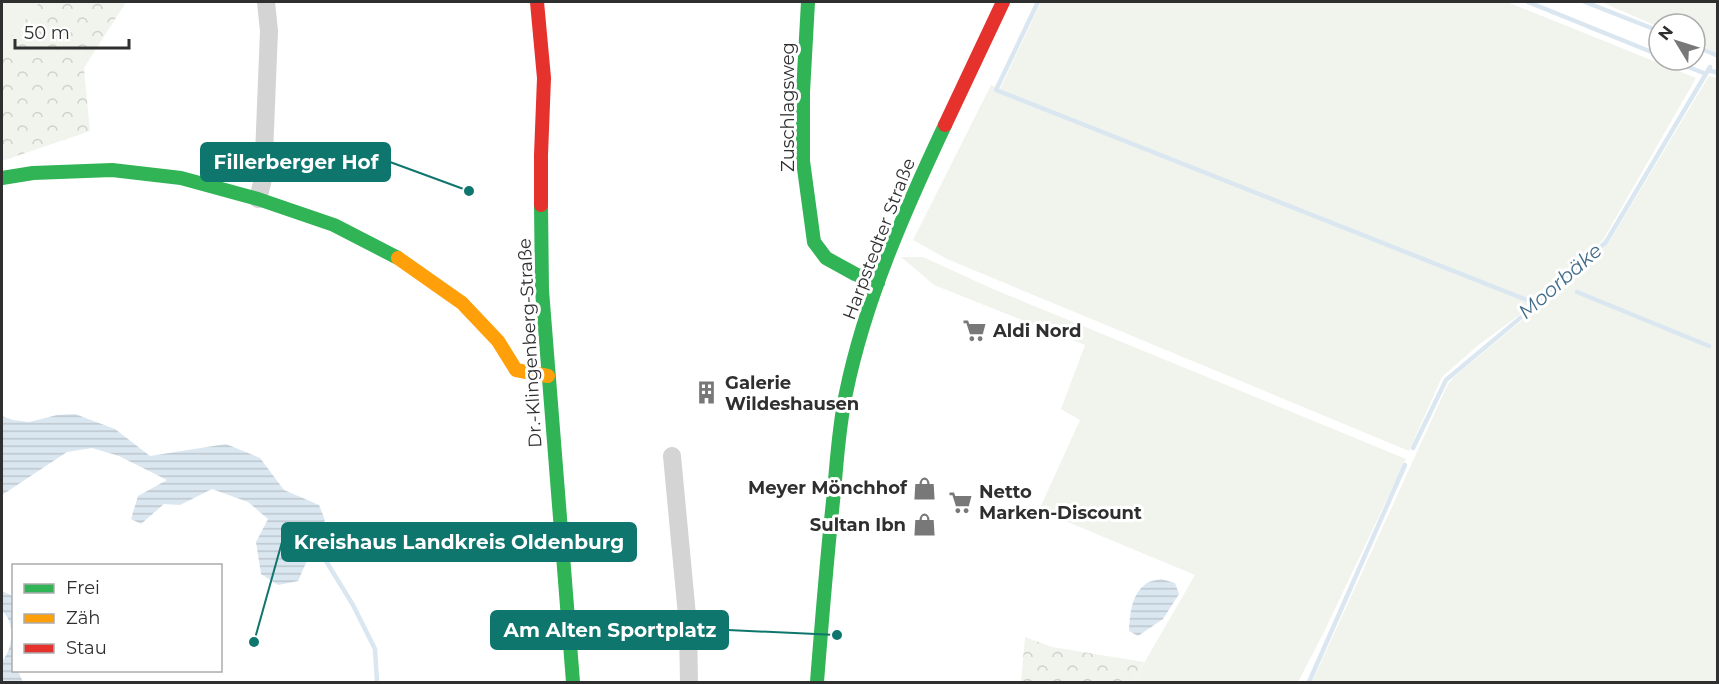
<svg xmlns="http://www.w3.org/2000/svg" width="1719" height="684" viewBox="0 0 1719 684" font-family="Montserrat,sans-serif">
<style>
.green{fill:#f1f4ed}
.forest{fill:url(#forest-crowns)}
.water{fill:url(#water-rules)}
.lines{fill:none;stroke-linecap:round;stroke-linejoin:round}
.stream{stroke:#dbe7f0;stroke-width:4.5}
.street{stroke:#d4d4d4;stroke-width:18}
.fast{stroke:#30b455;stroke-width:14}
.slow{stroke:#ff9f0a;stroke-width:14}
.jam{stroke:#e5322d;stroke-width:14}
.labels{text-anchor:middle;stroke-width:6;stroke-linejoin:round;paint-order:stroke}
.street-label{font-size:18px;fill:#2f2f2f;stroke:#fff}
.poi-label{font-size:18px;font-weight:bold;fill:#2f2f2f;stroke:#fff;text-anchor:start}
.water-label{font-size:20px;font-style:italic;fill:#436e8b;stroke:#fff}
.leader{fill:none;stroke:#0f766e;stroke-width:2}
.callout-dot{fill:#0f766e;stroke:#fff;stroke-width:2}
.callout{fill:#0f766e;stroke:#0f766e;stroke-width:2}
.callout-label{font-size:20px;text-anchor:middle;font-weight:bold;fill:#fff}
</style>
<defs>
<pattern id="forest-crowns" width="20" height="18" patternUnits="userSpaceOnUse" patternTransform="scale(1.5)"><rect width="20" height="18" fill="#f1f4ed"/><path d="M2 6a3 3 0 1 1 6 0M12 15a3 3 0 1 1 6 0" fill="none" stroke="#cfd2cc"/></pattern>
<pattern id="water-rules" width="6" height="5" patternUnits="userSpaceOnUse" patternTransform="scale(1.5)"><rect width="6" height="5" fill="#dbe7f0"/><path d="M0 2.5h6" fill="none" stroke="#bcc6ce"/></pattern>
</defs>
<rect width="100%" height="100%" fill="#fff"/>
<!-- green -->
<path class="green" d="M2 2H40L2 47Z
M1041 2H1507L1696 78 1603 240 1538 301 1476 347 1442 377 1409 451 947 259 913 240 991 85 1000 89Z
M1601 2H1717V53L1695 43V24H1659V27Z
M1709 76 1718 78 1717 682H1312L1448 384 1456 375 1543 303 1609 242Z
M901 257H923L993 289 1406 459 1324 632 1298 682H1133L1195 575 1039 510 1080 420 1061 409 1085 345 934 285Z"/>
<!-- forest -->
<path class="forest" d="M40 2H126L84 68 90 131 2 161V47Z
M1025 637 1052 647 1144 662 1133 682H1021Z"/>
<!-- water -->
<path class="water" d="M75 414 115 429 150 456 226 444 260 458 284 490 319 505 325 520 298 581 278 585 261 574 256 542 268 519 248 502 212 489 180 505 164 504 141 524 131 519 138 496 167 480 119 456 92 448 67 452 2 495V416L13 420 29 422 57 415Z
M1161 579 1175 583 1179 594 1163 619 1138 636 1129 631C1130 614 1131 594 1147 583 1150 581 1157 580 1161 579Z
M2 591 13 596 14 670 18 671 23 682H2V661C13 649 16 622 2 611Z"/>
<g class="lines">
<!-- stream -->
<path class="stream" d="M1038 2 996 90 1537 304
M1528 2 1659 55
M1585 2 1659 31
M1695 46 1716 55
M1671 60 1706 74
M1708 70 1718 73
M1577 292 1709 346
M1413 448 1446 380 1537 304 1606 242 1710 67
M315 543 353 605 375 649 377 682
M1309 682 1405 465"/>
<!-- street -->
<path class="street" d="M258 199 263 179 269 31 266 2
M672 456 688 626 689 682"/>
<!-- fast -->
<path class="fast" d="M808 2 803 92V161L814 242 826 258 855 274 878 283
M2 178 33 173 112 170 181 178 258 199 334 225 398 258
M541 205 542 290 573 682
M817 682C822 619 827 555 834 492 837 459 839 425 846 393 865 300 905 210 945 125"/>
<!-- slow -->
<path class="slow" d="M398 258 462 303 498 341 516 370 548 376"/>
<!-- jam -->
<path class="jam" d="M537 2 544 78 541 155V205
M945 125 1003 2"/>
</g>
<!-- icons -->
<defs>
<symbol id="supermarket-bare" viewBox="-9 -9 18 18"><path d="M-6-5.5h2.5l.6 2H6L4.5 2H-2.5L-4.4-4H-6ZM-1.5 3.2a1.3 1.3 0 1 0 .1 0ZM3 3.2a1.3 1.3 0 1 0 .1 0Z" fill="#787878" stroke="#fff" stroke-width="2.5" paint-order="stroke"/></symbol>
<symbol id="building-bare" viewBox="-9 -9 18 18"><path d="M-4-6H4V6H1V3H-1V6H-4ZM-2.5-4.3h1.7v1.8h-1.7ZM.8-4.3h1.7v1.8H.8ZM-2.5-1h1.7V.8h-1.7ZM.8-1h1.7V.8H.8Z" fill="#787878" stroke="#fff" stroke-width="2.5" paint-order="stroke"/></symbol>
<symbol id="shop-bare" viewBox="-9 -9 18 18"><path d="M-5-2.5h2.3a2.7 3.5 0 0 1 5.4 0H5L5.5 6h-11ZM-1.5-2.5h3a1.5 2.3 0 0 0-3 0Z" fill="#787878" stroke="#fff" stroke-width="2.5" paint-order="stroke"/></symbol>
</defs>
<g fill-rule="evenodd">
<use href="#supermarket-bare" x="958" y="314" width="33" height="33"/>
<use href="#building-bare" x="690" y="376" width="33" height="33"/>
<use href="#shop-bare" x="908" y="472" width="33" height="33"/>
<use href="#supermarket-bare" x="944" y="486" width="33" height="33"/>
<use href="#shop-bare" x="908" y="508" width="33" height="33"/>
</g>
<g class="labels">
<!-- street labels -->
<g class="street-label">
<text transform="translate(788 107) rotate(-90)" y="6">Zuschlagsweg</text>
<text transform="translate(879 239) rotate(-69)" y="6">Harpstedter Straße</text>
<text transform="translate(530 343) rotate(-93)" y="6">Dr.-Klingenberg-Straße</text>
</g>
<!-- poi labels -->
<g class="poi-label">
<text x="993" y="337">Aldi Nord</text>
<text x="725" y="389">Galerie<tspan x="725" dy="21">Wildeshausen</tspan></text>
<text x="907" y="494" text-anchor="end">Meyer Mönchhof</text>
<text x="979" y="498">Netto<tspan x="979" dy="21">Marken-Discount</tspan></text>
<text x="906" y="531" text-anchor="end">Sultan Ibn</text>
</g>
<!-- water labels -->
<g class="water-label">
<text transform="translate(1560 281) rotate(-41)" y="7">Moorbäke</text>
</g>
</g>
<!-- callouts -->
<path class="leader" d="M469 191L390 162M254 642L282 542M837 635L728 630"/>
<g class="callout-dot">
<circle cx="469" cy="191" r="6"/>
<circle cx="254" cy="642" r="6"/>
<circle cx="837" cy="635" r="6"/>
</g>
<g class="callout">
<rect x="201" y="143" width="189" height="38" rx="6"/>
<rect x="282" y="523" width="354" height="38" rx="6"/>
<rect x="491" y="611" width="237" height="38" rx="6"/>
</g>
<g class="callout-label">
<text x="296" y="169">Fillerberger Hof</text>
<text x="459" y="549">Kreishaus Landkreis Oldenburg</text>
<text x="610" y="637">Am Alten Sportplatz</text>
</g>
<!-- border -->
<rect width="1719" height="684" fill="none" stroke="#2f2f2f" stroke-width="6"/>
<!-- legend -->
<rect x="12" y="564" width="210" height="108" fill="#ffffff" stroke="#acacac" stroke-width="1.5"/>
<rect x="24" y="584" width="30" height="9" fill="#30b455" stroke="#acacac" stroke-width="1.5"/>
<text x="66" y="594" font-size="18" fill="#2f2f2f">Frei</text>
<rect x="24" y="614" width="30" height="9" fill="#ff9f0a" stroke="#acacac" stroke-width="1.5"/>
<text x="66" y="624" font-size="18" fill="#2f2f2f">Zäh</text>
<rect x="24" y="644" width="30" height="9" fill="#e5322d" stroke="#acacac" stroke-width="1.5"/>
<text x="66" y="654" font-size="18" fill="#2f2f2f">Stau</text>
<!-- north arrow -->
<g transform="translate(1677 42) rotate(308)"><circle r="28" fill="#ffffff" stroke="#acacac" stroke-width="1.5"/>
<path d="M0-4.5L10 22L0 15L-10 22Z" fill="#787878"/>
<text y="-9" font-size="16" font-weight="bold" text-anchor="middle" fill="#2f2f2f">N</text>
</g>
<!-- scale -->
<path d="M15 39v9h114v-9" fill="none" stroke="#2f2f2f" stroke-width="3"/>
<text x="24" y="39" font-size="18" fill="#2f2f2f" stroke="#ffffff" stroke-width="4.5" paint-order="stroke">50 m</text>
</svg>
